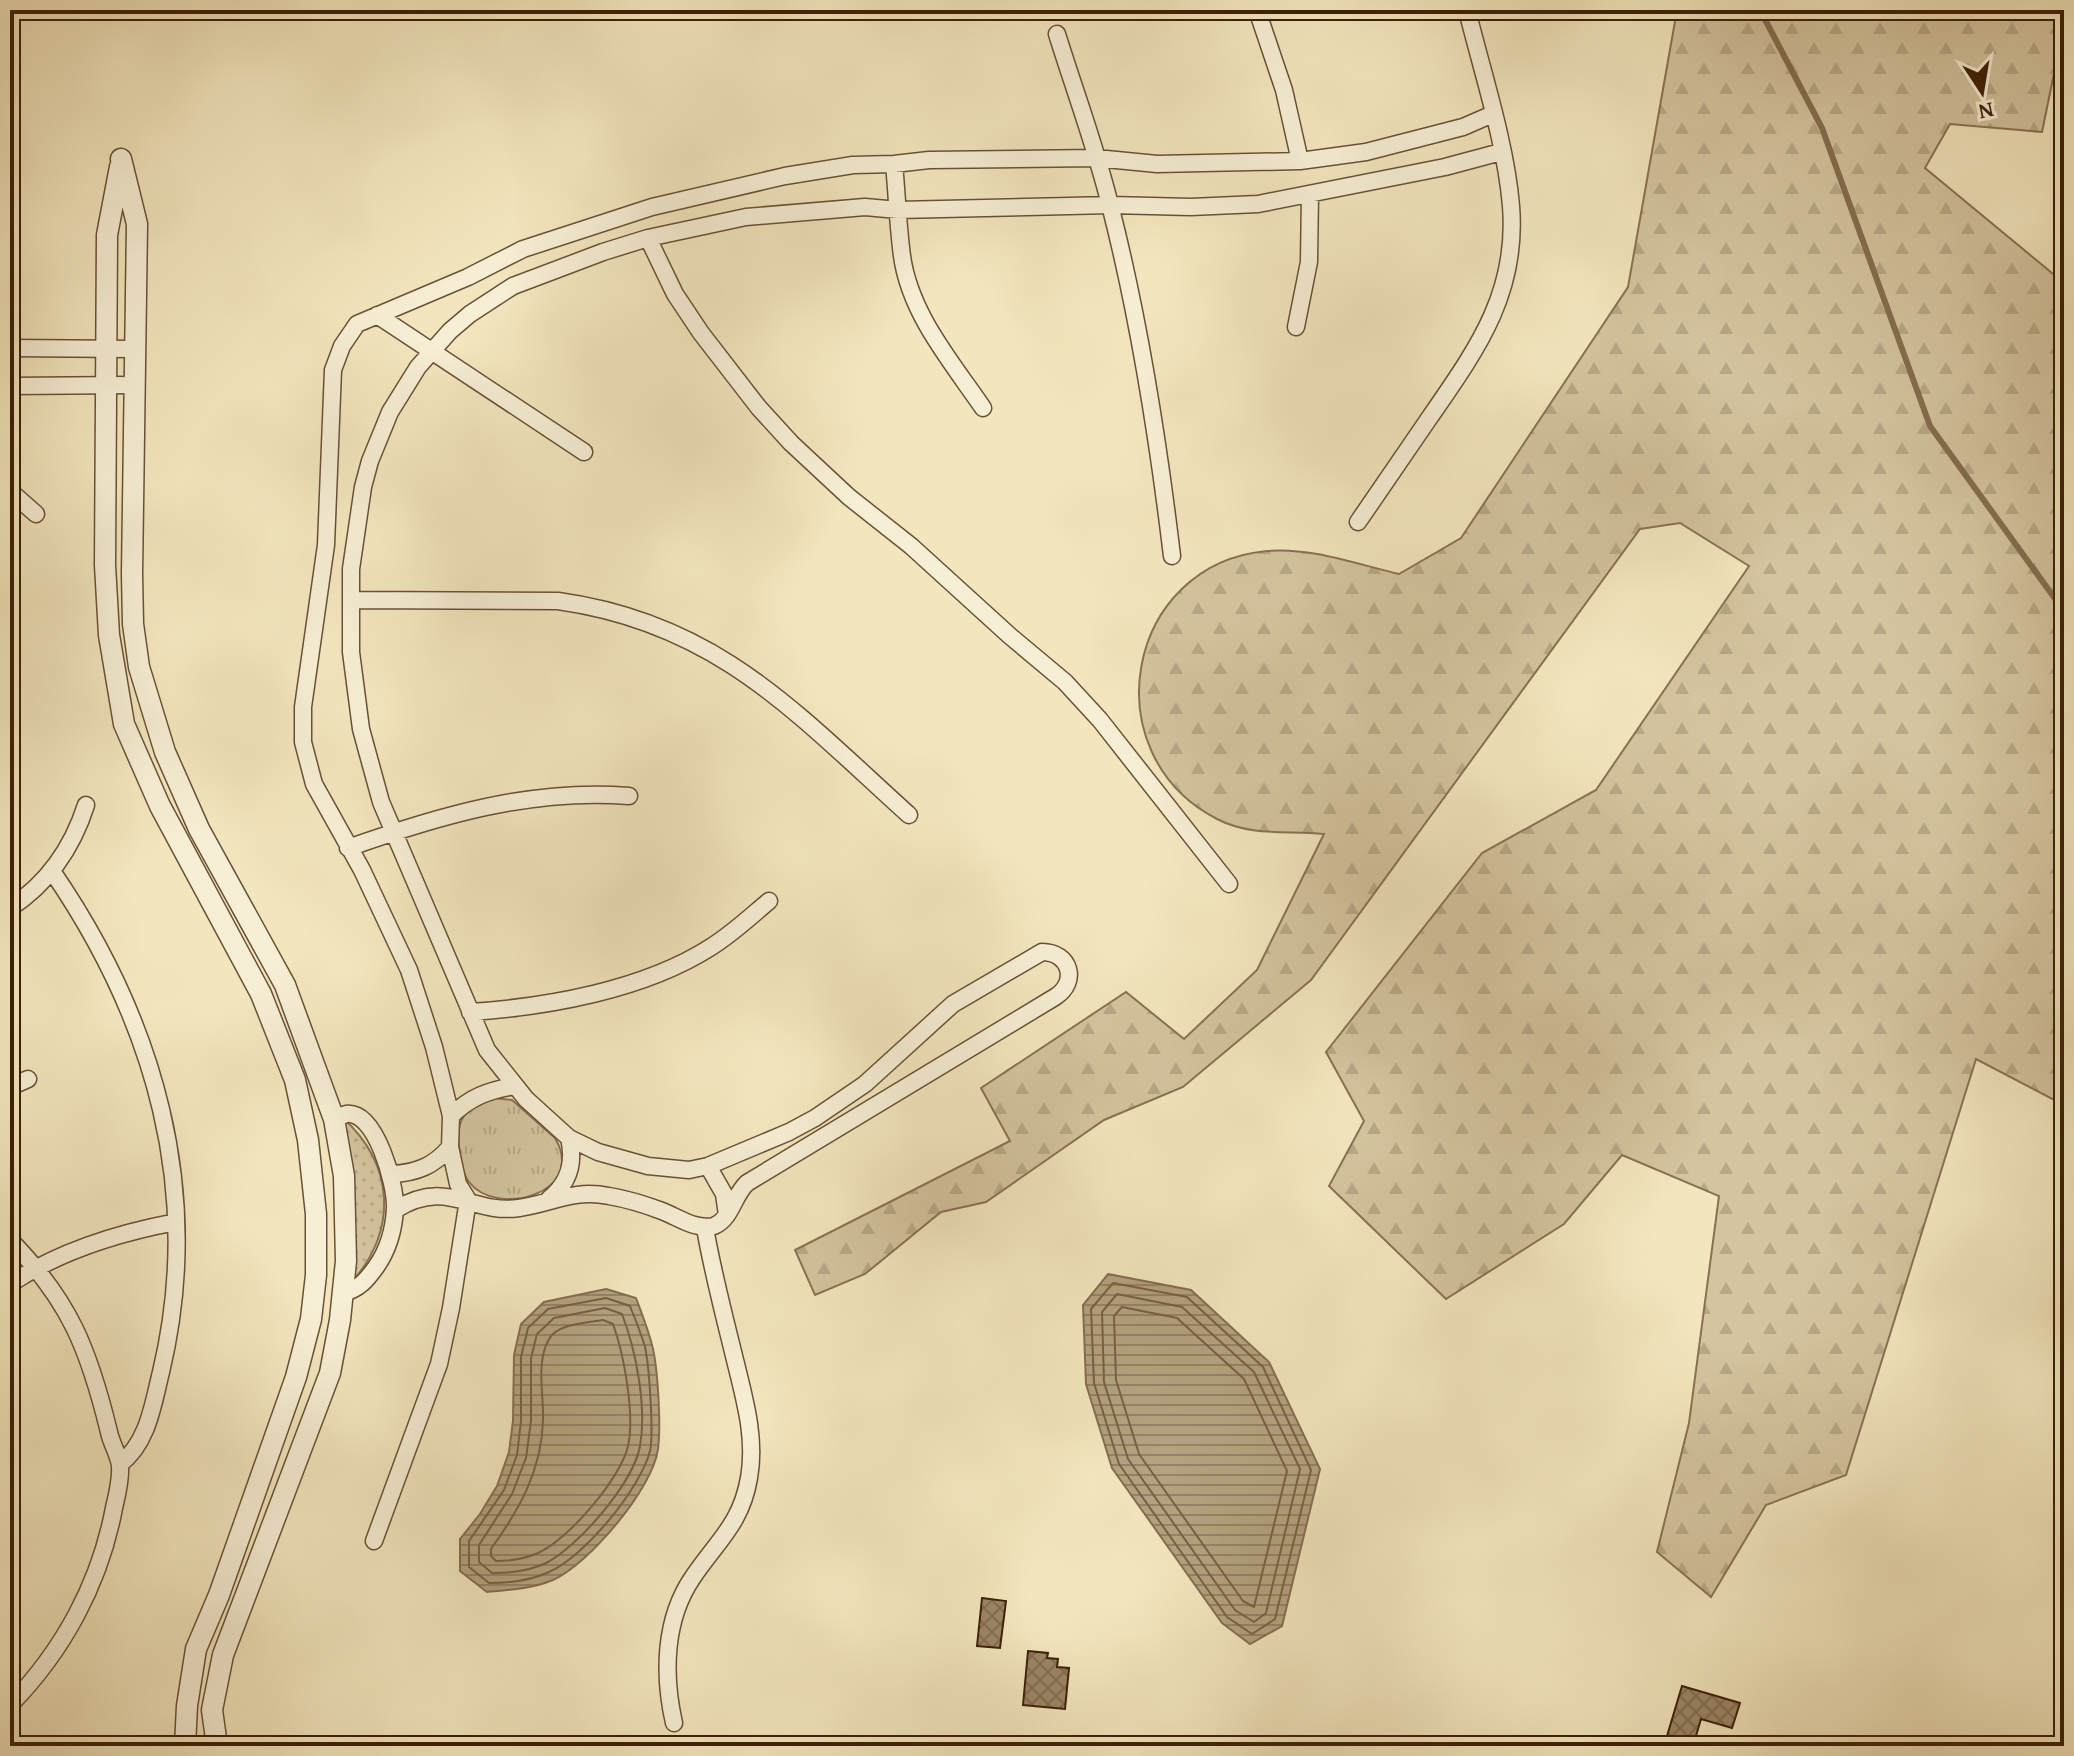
<svg xmlns="http://www.w3.org/2000/svg" width="2074" height="1756" viewBox="0 0 2074 1756" font-family="'Gentium Book Plus',serif">
<style>
.grass{fill:url(#grass-dots);stroke:#887254;stroke-width:2}
.forest{fill:url(#forest-firs);stroke:#887254;stroke-width:2}
.park{fill:url(#park-tufts);stroke:#887254;stroke-width:2}
.water{fill:url(#water-rules);stroke:#846e50;stroke-width:2}
.lines{fill:none;stroke-linecap:round;stroke-linejoin:round}
.shore{stroke:#786044;stroke-width:2}
.stream{stroke:#846e50;stroke-width:6}
.building{fill:url(#building-cross-hatch);stroke:#3b1f08;stroke-width:2}
.minor-casing{stroke:#695136;stroke-width:19}
.tertiary-casing{stroke:#695136;stroke-width:23}
.minor{stroke:#f7efd5;stroke-width:16}
.tertiary{stroke:#f7efd5;stroke-width:20}
</style>
<defs>
<pattern id="grass-dots" width="8" height="8" patternUnits="userSpaceOnUse" patternTransform="scale(2)"><rect width="8" height="8" fill="#d4c49f"/><path d="M2 2h.1M6 6h.1" fill="none" stroke="#b7a887" stroke-width="1.8" stroke-linecap="round"/></pattern>
<pattern id="forest-firs" width="22" height="20" patternUnits="userSpaceOnUse" patternTransform="scale(2)"><rect width="22" height="20" fill="#d4c49f"/><path d="M5 1l3.5 6h-7zM16 11l3.5 6h-7z" fill="#b7a887"/></pattern>
<pattern id="park-tufts" width="24" height="20" patternUnits="userSpaceOnUse" patternTransform="scale(2)"><rect width="24" height="20" fill="#d4c49f"/><path d="M3 7l-1-3M5 7V3M7 7l1-3M15 17l-1-3M17 17v-4M19 17l1-3" fill="none" stroke="#b7a887"/></pattern>
<pattern id="water-rules" width="6" height="5" patternUnits="userSpaceOnUse" patternTransform="scale(2)"><rect width="6" height="5" fill="#b4a280"/><path d="M0 2.5h6" fill="none" stroke="#948367"/></pattern>
<pattern id="building-cross-hatch" width="8" height="8" patternUnits="userSpaceOnUse" patternTransform="scale(2)"><rect width="8" height="8" fill="#9b8667"/><path d="M0 0l8 8M0 8l8-8" fill="none" stroke="#806d53"/></pattern>
</defs>
<rect width="100%" height="100%" fill="#f3e6be"/>
<filter id="stains"><feTurbulence type="fractalNoise" baseFrequency=".0025" numOctaves="4"/><feColorMatrix values="0 0 0 0 .2 0 0 0 0 .09 0 0 0 0 .02 0 0 0 .5 -.17"/></filter>
<radialGradient id="worn" r=".72"><stop offset=".6" stop-color="#630" stop-opacity="0"/><stop offset="1" stop-color="#630" stop-opacity=".3"/></radialGradient>
<!-- grass -->
<path class="grass" d="M342 1117C395 1165 398 1230 351 1283Z"/>
<!-- forest -->
<path class="forest" d="M1677 10H2064V25L2042 132 1950 124 1925 168 2064 283V1105L1976 1059 1846 1475 1766 1505 1711 1597 1657 1552 1689 1423 1719 1196 1622 1155 1564 1224 1446 1299 1329 1186 1364 1121 1326 1052 1482 853 1596 790 1749 566 1680 523 1640 529 1311 980 1183 1087 1104 1120 986 1202 941 1212 865 1274 815 1295 795 1250 1010 1141 981 1088 1126 992 1184 1039 1257 970 1324 834C1287 830 1252 837 1217 819 1091 754 1125 564 1267 551 1310 547 1356 564 1399 574L1461 538 1628 287Z"/>
<!-- park -->
<path class="park" d="M493 1098 512 1100 555 1138C588 1194 496 1218 469 1182 462 1173 460 1159 459 1147 455 1115 467 1110 493 1098Z"/>
<!-- water -->
<path class="water" d="M1108 1274 1191 1290 1269 1362 1320 1469 1282 1626 1250 1644 1222 1623 1112 1468 1086 1384 1083 1305Z
M606 1289 636 1298C642 1314 648 1329 652 1345 658 1367 661 1426 658 1449 653 1488 589 1564 553 1580 531 1589 509 1590 487 1592L460 1571V1539L480 1514 497 1486 509 1452 513 1421 514 1355 521 1324 544 1302Z"/>
<g class="lines">
<!-- shore -->
<path class="shore" d="M1113 1283 1187 1297 1263 1367 1311 1470 1275 1619 1252 1634 1227 1617 1119 1464 1094 1383 1091 1309Z
M1117 1294 1182 1307 1254 1372 1300 1469 1266 1613 1254 1622 1235 1610 1128 1459 1104 1382 1102 1312Z
M606 1298 630 1306C635 1319 641 1333 645 1347 649 1365 654 1433 650 1451 640 1489 585 1556 549 1572 530 1581 509 1583 489 1583L469 1567V1541L504 1490 517 1455 521 1421V1357L528 1328 548 1309Z
M1122 1307 1177 1318 1244 1379 1287 1471 1254 1607 1243 1601 1139 1454 1116 1380 1114 1316Z
M605 1308 622 1314C636 1350 647 1408 640 1446 634 1482 578 1547 546 1563 530 1571 510 1573 492 1573L479 1562V1545L512 1494 526 1458 531 1421V1358L537 1334 554 1318Z
M603 1320 613 1324C624 1354 635 1415 628 1446 621 1478 568 1540 538 1553 524 1559 510 1561 496 1561L491 1556V1549C519 1510 542 1470 543 1420 544 1396 536 1364 548 1341 556 1323 586 1323 603 1320Z"/>
<!-- stream -->
<path class="stream" d="M1760 10 1822 128 1930 426 2064 611"/>
</g>
<!-- building -->
<path class="building" d="M982 1598 1006 1601 1000 1648 977 1646Z
M1028 1651 1048 1653 1047 1658 1058 1659 1057 1667 1069 1668 1065 1709 1023 1705Z
M1682 1686 1740 1703 1732 1728 1701 1719 1693 1746H1664Z"/>
<g class="lines">
<defs>
<path id="minor" d="M1257 10 1284 90 1300 161
M1057 34C1075 92 1097 150 1111 209 1140 323 1158 439 1172 556
M894 164C897 195 898 226 902 256 910 314 951 361 983 408
M648 238 675 294 701 333 759 408 791 443 849 497 911 546 1010 636 1065 682 1100 720 1229 884
M377 315 584 452
M1296 327 1309 262 1310 194
M10 348 134 349
M10 386 133 385
M10 491 36 514
M1358 522C1382 487 1406 452 1430 417 1477 349 1518 293 1511 206 1506 144 1482 71 1467 10
M351 600 558 601C717 623 796 713 909 815
M348 848C438 816 532 788 629 796
M52 871C155 1021 204 1192 161 1372 153 1404 148 1443 120 1464
M10 908C48 883 72 849 86 805
M470 1012C547 1007 644 990 711 947 732 934 750 917 769 901
M10 1087 28 1079
M451 1116C470 1097 489 1090 515 1086
M334 1119C335 1119 345 1114 346 1114 376 1110 396 1185 395 1208 394 1229 388 1250 376 1267 366 1281 359 1289 343 1293
M708 1166 724 1194 727 1215
M392 1174C416 1173 434 1166 450 1147
M549 1199C569 1183 575 1163 569 1138
M395 1210C448 1177 471 1215 519 1208 553 1203 573 1189 609 1196 627 1199 646 1205 662 1211 680 1218 695 1230 714 1226 732 1218 733 1196 747 1183L1055 997C1079 982 1070 952 1042 952L953 1004 865 1084 815 1118 789 1132 708 1166 689 1170 648 1166 598 1152 569 1138 526 1099 487 1050 381 802 361 729 351 652V569L363 487 370 461 390 412 418 367 450 331 470 314 513 286 603 252 648 238 746 217 865 207 898 210 1111 205 1191 207 1258 204 1445 167 1501 152
M10 1240C70 1301 89 1350 109 1432 111 1443 119 1455 120 1466 121 1480 117 1495 114 1508 100 1583 63 1651 10 1705
M10 1284C59 1251 118 1233 176 1222
M374 1541 439 1364 451 1308 468 1200 458 1184 450 1147 451 1116 434 1047 409 970 362 870 314 784 303 742V707L326 545 333 370 342 346 357 324 468 277 523 249 652 207 785 176 853 165 894 164 929 160 1096 158 1157 164 1300 161 1366 152 1463 127 1493 114
M674 1723C663 1674 664 1619 693 1577 718 1540 741 1524 749 1478 756 1439 745 1401 736 1364 725 1319 713 1274 705 1228"/>
<path id="tertiary" d="M121 159 137 224 132 574 133 624 139 667 165 752 199 829 285 985 334 1119 344 1176 346 1261 340 1320 330 1373 223 1655 212 1710 217 1746
M120 167 107 235 105 565 109 635 124 724 160 806 261 994 295 1080 308 1140 316 1214V1275L311 1319 296 1377 219 1595 196 1649 187 1706 185 1746"/>
</defs>
<!-- minor casing -->
<use href="#minor" class="minor-casing"/>
<!-- tertiary casing -->
<use href="#tertiary" class="tertiary-casing"/>
<!-- minor -->
<use href="#minor" class="minor"/>
<!-- tertiary -->
<use href="#tertiary" class="tertiary"/>
</g>
<!-- margin -->
<rect width="2074" height="1756" fill="none" stroke="#f3e6be" stroke-width="40"/>
<rect x="12" y="12" width="2050" height="1732" fill="none" stroke="#3b1f08" stroke-width="4"/>
<rect x="20" y="20" width="2034" height="1716" fill="none" stroke="#3b1f08" stroke-width="2"/>
<!-- north arrow -->
<g transform="translate(1982 92) rotate(168)" stroke="#f7efd5" stroke-width="6" paint-order="stroke">
<path d="M0-6L14 30L0 20L-14 30Z" fill="#3b1f08"/>
<text y="-12" font-size="22" font-weight="bold" text-anchor="middle" fill="#3b1f08">N</text>
</g>
<rect width="100%" height="100%" filter="url(#stains)"/>
<rect width="100%" height="100%" fill="url(#worn)"/>
</svg>
